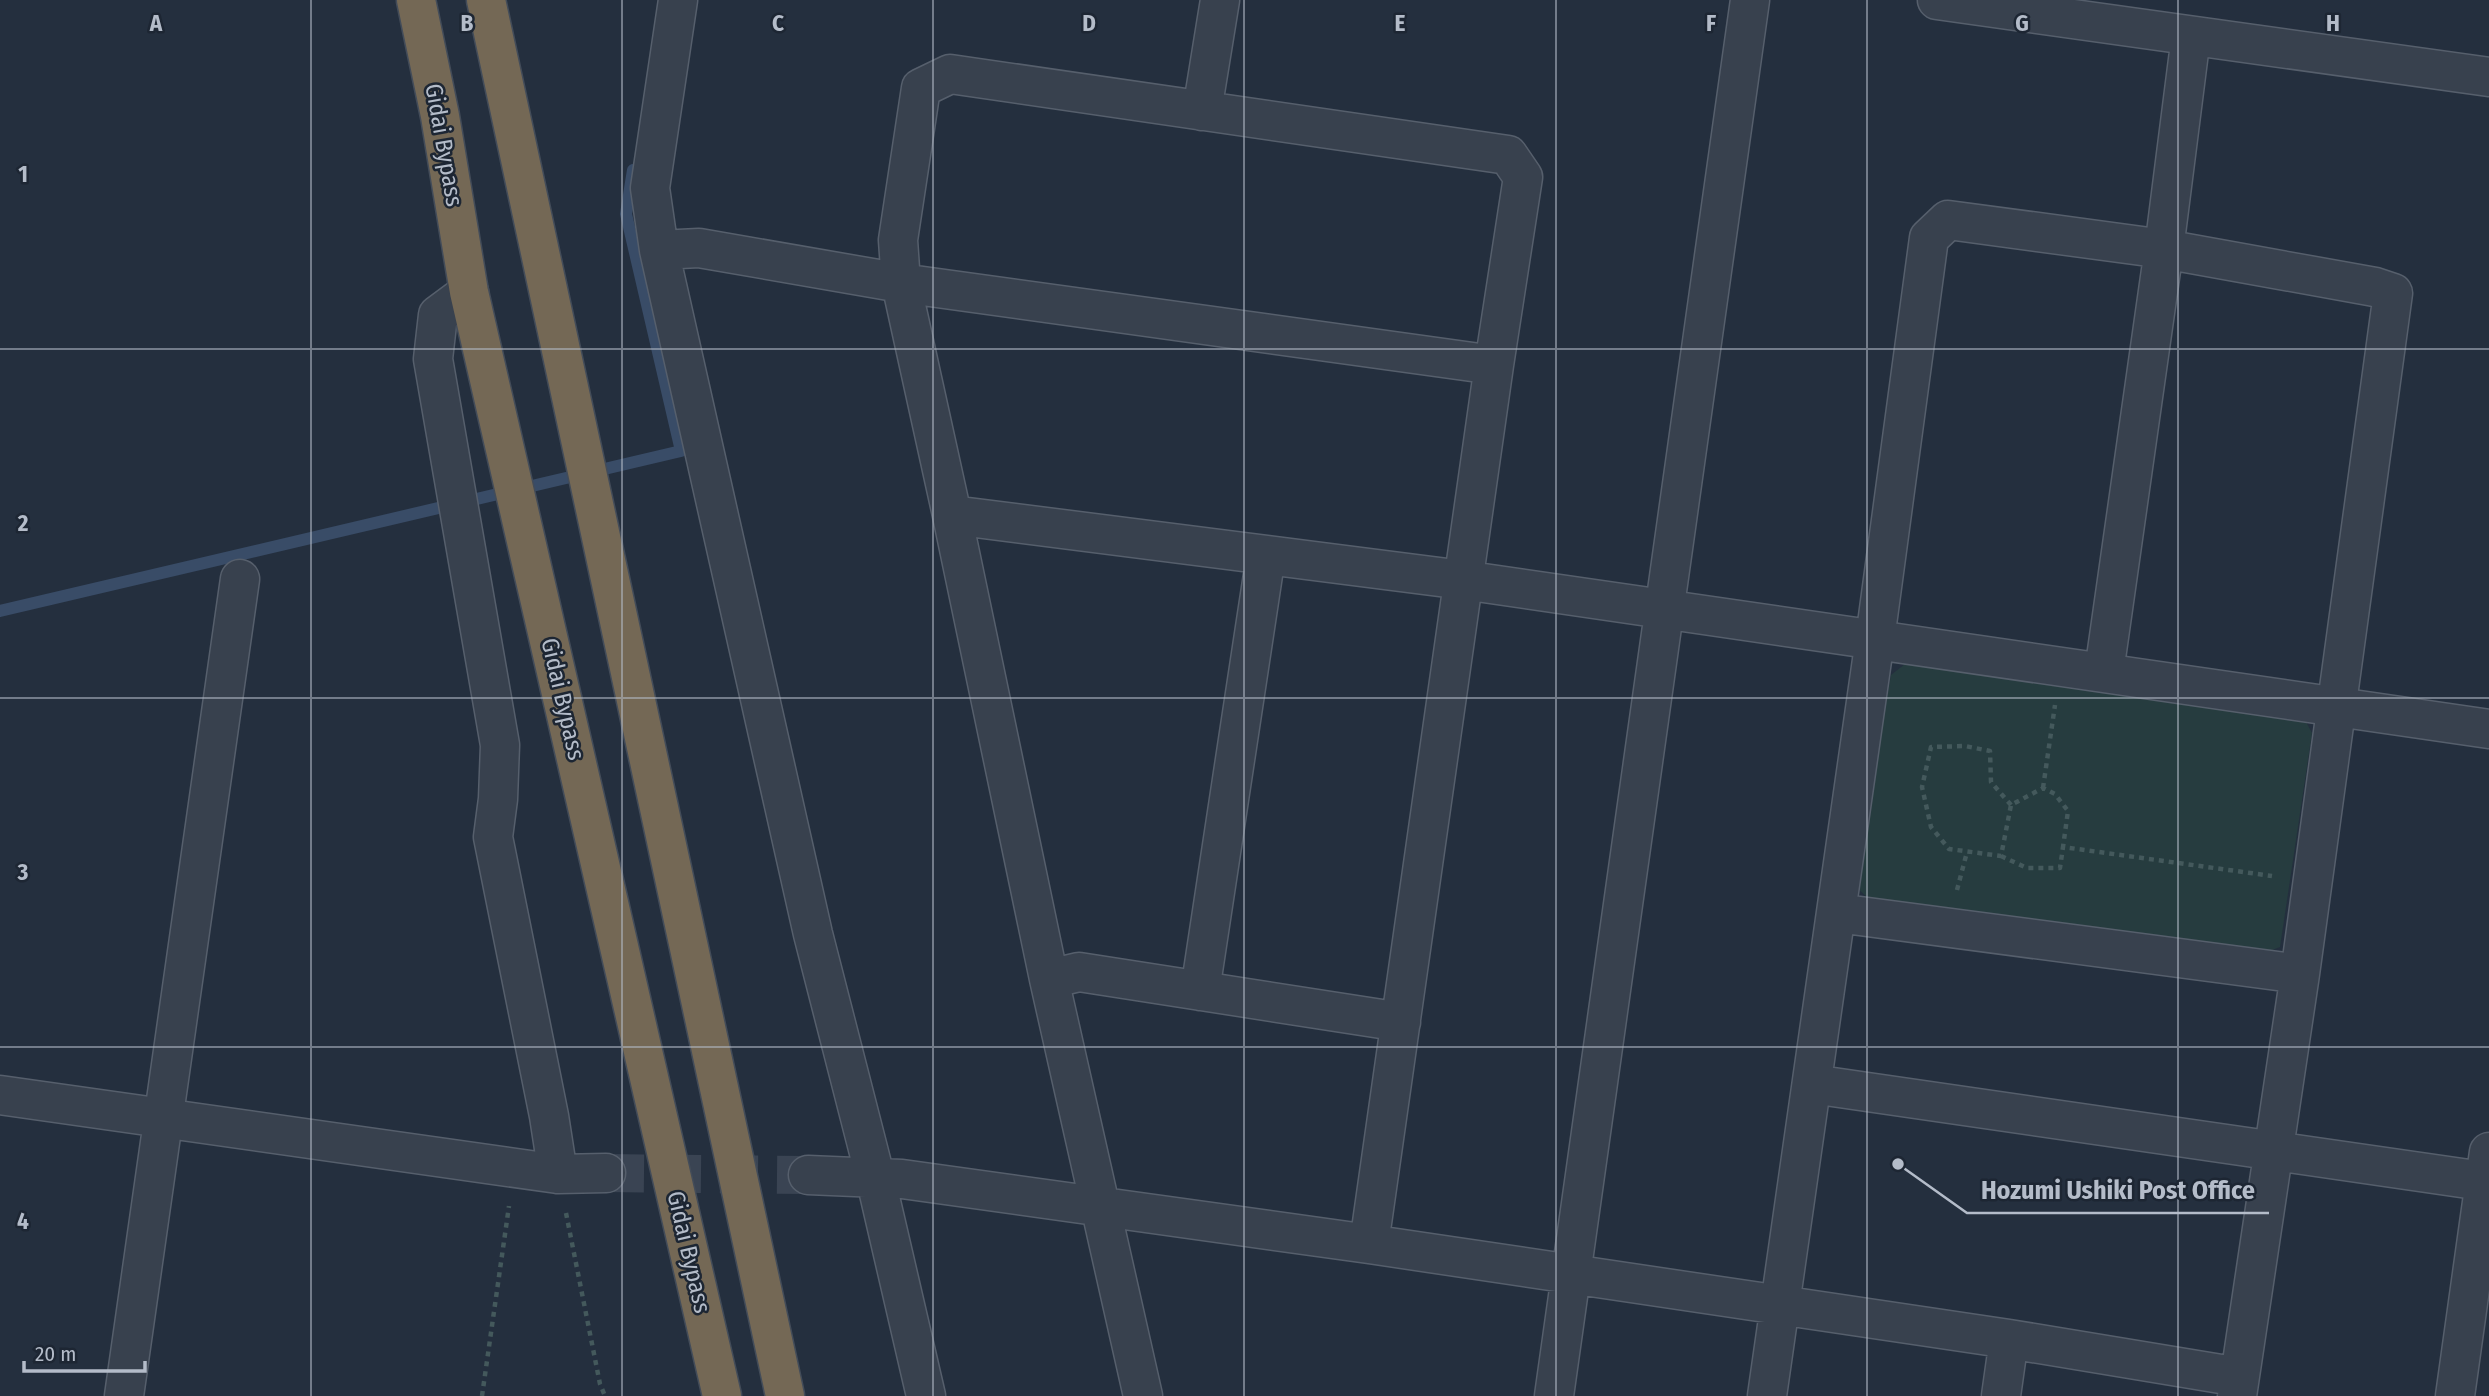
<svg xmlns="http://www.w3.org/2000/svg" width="2489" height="1396" viewBox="0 0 2489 1396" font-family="'Fira Sans Condensed',sans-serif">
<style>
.green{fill:#263c3f}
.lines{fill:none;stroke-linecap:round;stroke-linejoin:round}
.stream{stroke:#394c67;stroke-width:12}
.street-tunnel{stroke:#3a4453;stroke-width:38;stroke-dasharray:38 19;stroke-linecap:butt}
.street-casing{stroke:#565f6c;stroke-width:41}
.highway-casing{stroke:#434c59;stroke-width:41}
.path{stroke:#44595c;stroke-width:4.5;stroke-dasharray:5 5;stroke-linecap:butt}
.street{stroke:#38414e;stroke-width:38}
.highway{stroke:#746855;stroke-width:38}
.grid{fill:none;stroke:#b4bcc9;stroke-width:2;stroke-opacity:0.55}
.labels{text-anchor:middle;stroke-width:5;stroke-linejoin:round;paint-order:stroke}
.street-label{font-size:24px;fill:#b4bcc9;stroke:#1d2633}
.grid-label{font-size:23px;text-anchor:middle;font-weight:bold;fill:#b4bcc9;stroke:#1d2633;stroke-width:5;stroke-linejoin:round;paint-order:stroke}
.leader{fill:none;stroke:#b4bcc9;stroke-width:2.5}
.callout-dot{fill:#b4bcc9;stroke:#1d2633;stroke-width:2.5}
.callout-label{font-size:26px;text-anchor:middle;font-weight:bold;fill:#b4bcc9;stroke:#1d2633;stroke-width:5;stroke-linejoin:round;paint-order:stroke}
</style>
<rect width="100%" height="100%" fill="#242f3e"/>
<!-- green -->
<path class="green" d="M1905 664 2305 720 2312 733 2280 947 2257 956 1872 902 1853 884 1891 675Z"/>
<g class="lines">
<!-- stream -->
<path class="stream" d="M0 611 681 451 626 214 633 170"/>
<!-- street-tunnel -->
<path class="street-tunnel" d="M606 1173 808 1175"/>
<defs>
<path id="street" d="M678 0 650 188 659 250 813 934 875 1176 926 1396
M1937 0 2489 77
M1202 111 1220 0
M659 250 699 248 901 283 1494 365
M469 292 438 315 433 359 500 745 498 799 493 837 549 1116 558 1174
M952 515 1463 580 2489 729
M2104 672 2164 249 2191 36
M1837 913 2300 974
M1049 979 1079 972 1401 1022
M1200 991 1266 555
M1812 1084 2489 1182
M0 1095 558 1174 606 1173
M808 1175 902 1179 1369 1244 2009 1339 2239 1377
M124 1396 240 579
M1143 1396 1049 979 952 515 901 283 898 240 921 88 950 74 1508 155 1523 177 1494 365 1369 1244
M1554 1396 1750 0
M1767 1396 1875 639 1929 238 1948 220 2164 249 2375 287 2393 293 2300 974 2237 1396
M2001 1396 2009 1339
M2455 1396 2489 1152"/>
<path id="highway" d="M416 0 440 116 469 292 722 1396
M486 0 785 1396"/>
</defs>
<!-- street casing -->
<use href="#street" class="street-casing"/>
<!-- highway casing -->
<use href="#highway" class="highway-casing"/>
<!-- path -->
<path class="path" d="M2043 788 2055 705
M2011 805 1991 782 1990 751 1965 746 1931 747 1922 787 1931 827 1949 849 2001 856 2011 805 2043 788 2055 794 2068 811 2063 847 2272 876
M2001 856 2027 868H2060L2063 847
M1957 890 1967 852
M566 1213 600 1384 605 1396
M482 1396 509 1206"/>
<!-- street -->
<use href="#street" class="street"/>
<!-- highway -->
<use href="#highway" class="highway"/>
</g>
<!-- grid -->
<path class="grid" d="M311 0V1396M622 0V1396M933 0V1396M1244 0V1396M1556 0V1396M1867 0V1396M2178 0V1396M0 349H2489M0 698H2489M0 1047H2489"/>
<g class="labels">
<!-- street labels -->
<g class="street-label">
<text transform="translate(444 145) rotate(80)" y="8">Gidai Bypass</text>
<text transform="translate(563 699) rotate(77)" y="8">Gidai Bypass</text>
<text transform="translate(689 1252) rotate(77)" y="8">Gidai Bypass</text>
</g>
</g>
<g class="grid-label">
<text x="156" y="31">A</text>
<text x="467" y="31">B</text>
<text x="778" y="31">C</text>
<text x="1089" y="31">D</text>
<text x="1400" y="31">E</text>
<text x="1711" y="31">F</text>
<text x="2022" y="31">G</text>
<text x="2333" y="31">H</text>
<text x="23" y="182">1</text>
<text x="23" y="531">2</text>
<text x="23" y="880">3</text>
<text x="23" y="1229">4</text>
</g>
<!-- callouts -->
<path class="leader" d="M1898 1164L1967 1213H2269"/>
<circle class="callout-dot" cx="1898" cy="1164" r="7"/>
<g class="callout-label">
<text x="2118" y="1199">Hozumi Ushiki Post Office</text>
</g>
<!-- scale -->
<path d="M24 1361v10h121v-10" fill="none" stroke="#b4bcc9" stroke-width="3.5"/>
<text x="35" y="1361" font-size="21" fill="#b4bcc9" stroke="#1d2633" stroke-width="5" paint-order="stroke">20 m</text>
</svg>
